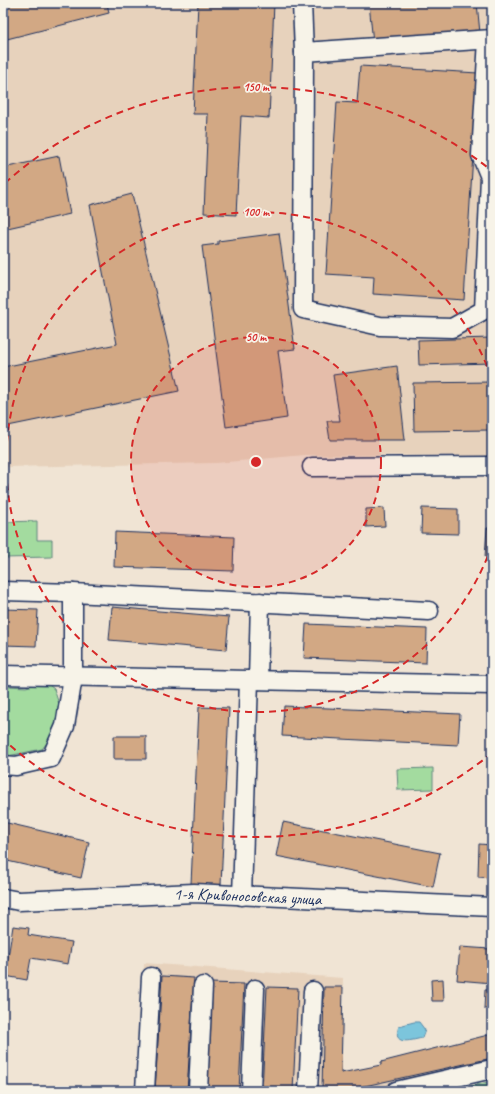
<svg xmlns="http://www.w3.org/2000/svg" width="495" height="1094" viewBox="0 0 495 1094" font-family="Caveat,sans-serif">
<style>
.built{fill:#e7d2bc}
.green{fill:#a3db9f;stroke:#5f857e}
.water{fill:#7cc5dc;stroke:#5589aa}
.building{fill:#d2a884;stroke:#1b2f5e}
.lines{fill:none;stroke-linecap:round;stroke-linejoin:round}
.minor-casing{stroke:#1b2f5e;stroke-width:21}
.minor{stroke:#f7f3e8;stroke-width:18}
.ring{fill:none;stroke:#d62828;stroke-width:2;stroke-dasharray:7 5}
.labels{text-anchor:middle;stroke-width:3.5;stroke-linejoin:round;paint-order:stroke}
.street-label{font-size:17px;fill:#1b2f5e;stroke:#f7f3e8}
.centre{fill:#d62828;stroke:#f7f3e8;stroke-width:2}
.ring-label{font-size:12px;text-anchor:middle;font-weight:bold;fill:#d62828;stroke:#f7f3e8;stroke-width:3.5;stroke-linejoin:round;paint-order:stroke}
</style>
<rect width="100%" height="100%" fill="#f0e4d4"/>
<filter id="ink" filterUnits="userSpaceOnUse"><feTurbulence type="fractalNoise" baseFrequency=".025" numOctaves="2"/><feDisplacementMap in="SourceGraphic" scale="8" xChannelSelector="R" yChannelSelector="G"/><feConvolveMatrix kernelMatrix="1 2 1 2 8 2 1 2 1" color-interpolation-filters="sRGB"/></filter>
<g filter="url(#ink)">
<!-- built -->
<path class="built" d="M3 3H492V456L305 455 216 463 3 467Z
M144 963 343 978 341 1073 381 1065V1062L492 1034V1078L443 1091H138Z"/>
<!-- green -->
<path class="green" d="M37 521V540H52V557L3 558V522Z
M45 682 54 689 60 707 57 731 42 749 3 757V692L8 686 26 687Z
M433 768V789L398 790 397 769Z
M492 1081V1091H451Z"/>
<!-- water -->
<path class="water" d="M414 1022H419L425 1030 422 1038C409 1041 392 1046 399 1026Z"/>
<!-- building -->
<path class="building" d="M3 3H107L109 13 3 40Z
M198 3H274L269 118 241 116 236 215 204 213 208 114H193Z
M369 3H477L480 33 373 43Z
M360 66 478 73 464 300 373 294 374 277 326 274 337 102 357 103Z
M59 156 70 214 3 229V168Z
M132 194 179 391 3 427V367L117 344 90 205Z
M279 233 295 349 278 351 287 418 226 427 202 246 218 244V241Z
M492 338V363L419 365 418 340Z
M397 366 405 440H330L327 421H340L333 375Z
M492 382V430L414 431 413 383Z
M384 508 385 526 366 527V509Z
M422 508 458 509V534L421 533Z
M487 528H492V558L485 557Z
M115 532 234 537 233 571 114 567Z
M112 607 229 617 226 650 109 640Z
M3 609 38 610 36 646 3 645Z
M306 624 427 629 426 663 304 658Z
M284 706 460 714 458 745 282 736Z
M199 707 229 708 221 885 191 884Z
M114 736H146V759H114Z
M3 822 89 842 81 878 3 860Z
M283 822 440 853 433 887 276 856Z
M479 844 492 845V878L478 877Z
M13 926 29 928 28 935 72 942 68 964 31 958 27 980 5 976Z
M490 946H492V983L457 980 460 947 490 949Z
M162 976 194 978 187 1091H155Z
M443 979 444 1001H432L431 980Z
M211 983 244 984 239 1091H206Z
M267 987 298 988 293 1091H262Z
M324 987H343L341 1073 381 1065V1062L492 1034V1058L342 1091H322Z
M485 990H492V1009H484Z"/>
<g class="lines">
<defs>
<g id="minor">
<path d="M302 3 304 52 492 39"/>
<path d="M304 52 303 309 380 326 452 328 484 310 490 177 481 155 488 40"/>
<path d="M312 467 492 466"/>
<path d="M3 591 73 593"/>
<path d="M3 675 492 685"/>
<path d="M258 680 260 602"/>
<path d="M3 765 16 766 51 758 65 726 73 677V593L429 611"/>
<path d="M242 896 249 680"/>
<path id="s1" d="M3 898 19 901 194 893 492 907"/>
<path d="M145 1091 151 977"/>
<path d="M198 1091 203 986"/>
<path d="M251 1091 255 989"/>
<path d="M308 1091 313 991"/>
<path d="M396 1091 492 1069"/>
</g>
</defs>
<!-- minor casing -->
<use href="#minor" class="minor-casing"/>
<!-- minor -->
<use href="#minor" class="minor"/>
</g>
</g>
<!-- distance rings -->
<circle cx="256" cy="462" r="125" fill="#d62828" fill-opacity=".12"/>
<g class="ring">
<circle cx="256" cy="462" r="125"/>
<path d="M492 545A250 250 0 1 1 492 379"/>
<path d="M492 753A375 375 0 0 1 5 741M5 183A375 375 0 0 1 492 171"/>
</g>
<g class="labels">
<!-- street labels -->
<g class="street-label">
<text dy="6" stroke="none"><textPath href="#s1" startOffset="245">1-я Кривоносовская улица</textPath></text>
</g>
</g>
<circle cx="256" cy="462" r="6" class="centre"/>
<g class="ring-label">
<text x="256" y="91">150 m</text>
<text x="256" y="216">100 m</text>
<text x="256" y="341">50 m</text>
</g>
<!-- margin -->
<rect width="495" height="1094" fill="none" stroke="#f7f3e8" stroke-width="16"/>
<rect x="8" y="8" width="479" height="1078" fill="none" stroke="#1b2f5e" stroke-width="1.5" filter="url(#ink)"/>
</svg>
